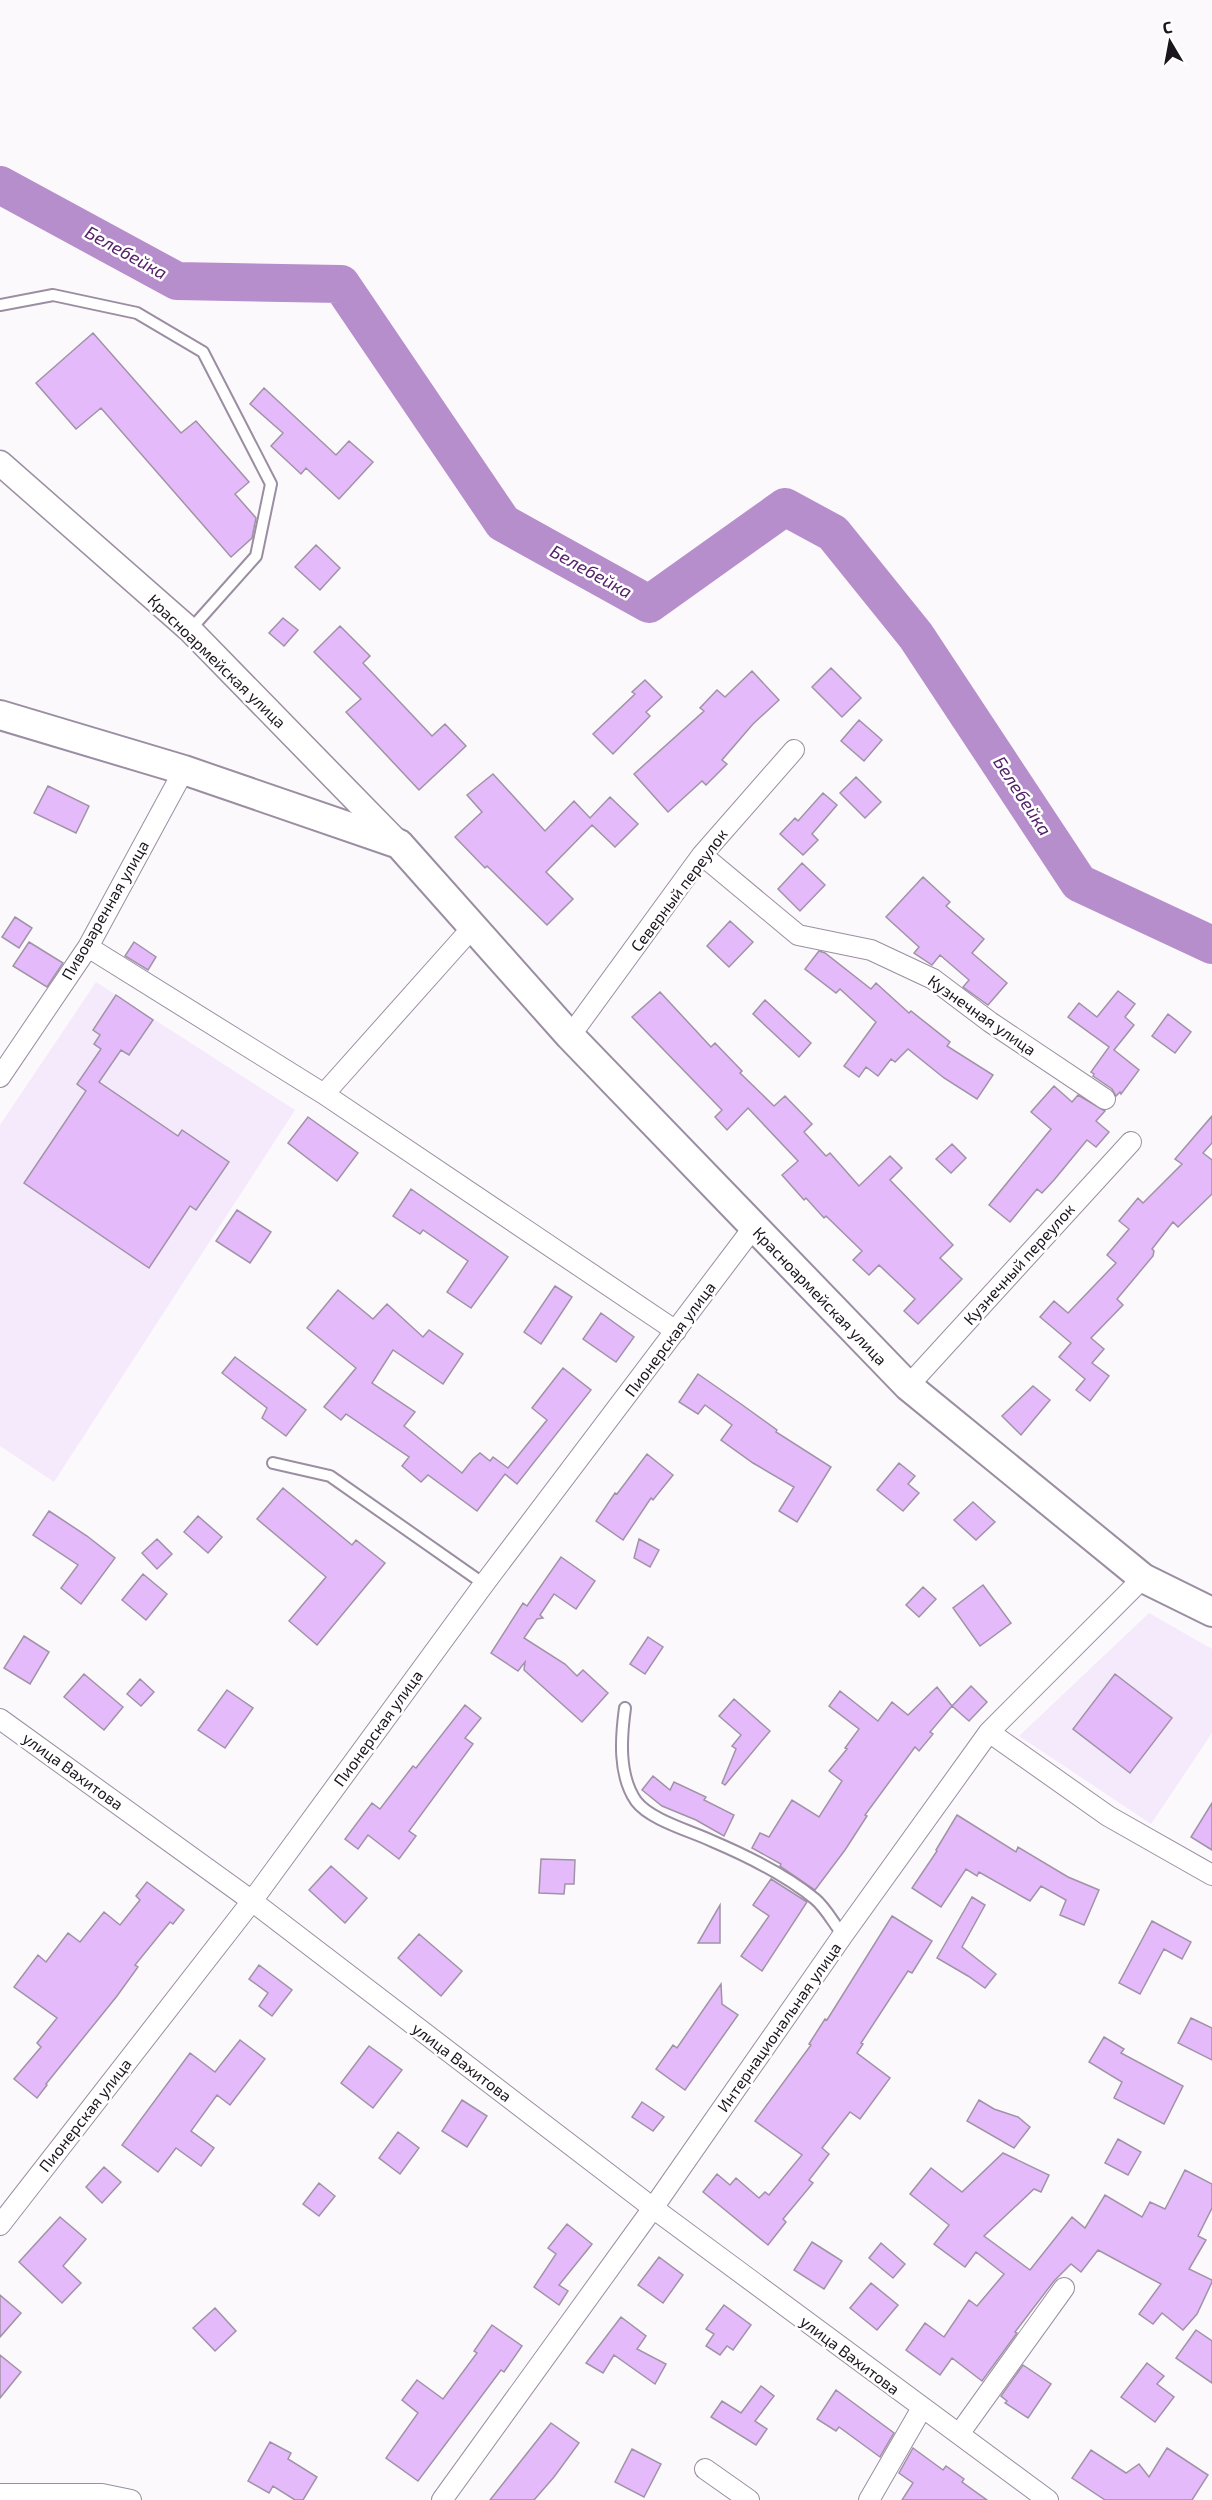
<svg xmlns="http://www.w3.org/2000/svg" width="1212" height="2500" viewBox="0 0 1212 2500" font-family="'Exo 2',sans-serif">
<style>
.built{fill:#f5eafb}
.lines{fill:none;stroke-linecap:round;stroke-linejoin:round}
.river{stroke:#b78ecc;stroke-width:38}
.building{fill:#e5bafa;stroke:#a093a7;stroke-width:1.5}
.service-casing{stroke:#9b8ea2;stroke-width:14}
.minor-casing{stroke:#9b8ea2;stroke-width:22}
.tertiary-casing{stroke:#9b8ea2;stroke-width:27}
.secondary-casing{stroke:#9b8ea2;stroke-width:32}
.service{stroke:#fff;stroke-width:10}
.minor{stroke:#fff;stroke-width:20}
.tertiary{stroke:#fff;stroke-width:24}
.secondary{stroke:#fff;stroke-width:28}
.labels{text-anchor:middle;stroke-width:5;stroke-linejoin:round;paint-order:stroke}
.street-label{font-size:16px;fill:#1b161e;stroke:#fff}
.water-label{font-size:18px;font-style:italic;fill:#54216a;stroke:#fff}
</style>
<rect width="100%" height="100%" fill="#fcf9fd"/>
<!-- built -->
<path class="built" d="M96 982 295 1110 54 1482 0 1446V1125Z
M1149 1613 1212 1649V1733L1151 1824 1019 1736Z"/>
<g class="lines">
<!-- river -->
<path class="river" d="M0 185 177 281 341 284 503 523 649 604 785 507 833 533 916 636 1079 883 1212 945"/>
</g>
<!-- building -->
<path class="building" d="M93 333 181 433 196 421 249 482 235 494 256 518 252 538 231 557 101 408 76 429 36 383Z
M264 388 336 455 349 441 373 462 339 499 306 468 301 474 271 446 283 433 250 404Z
M316 545 340 568 320 590 295 567Z
M283 618 298 630 284 646 269 633Z
M340 626 370 656 363 663 432 736 445 724 466 746 419 790 346 712 361 699 314 652Z
M831 668 861 698 842 717 812 687Z
M752 671 779 700 753 724 722 760 727 764 706 785 702 781 668 812 634 774 704 711 700 708 717 690 725 697Z
M645 680 662 697 646 712 650 716 613 754 593 734 635 694 632 692Z
M859 720 882 740 864 761 841 741Z
M493 774 545 831 574 801 590 818 610 797 638 824 615 847 592 825 546 872 573 899 547 925 487 866 485 868 455 837 482 812 467 795Z
M856 777 881 802 865 818 840 793Z
M48 786 89 806 76 833 34 813Z
M823 793 837 805 812 834 818 840 803 855 780 834 795 818 798 821Z
M802 863 825 885 800 911 778 889Z
M923 877 950 902 946 906 984 939 972 953 1007 983 988 1005 963 987 969 980 940 955 932 965 914 953 919 947 886 917Z
M15 917 32 928 19 948 2 937Z
M730 921 753 942 729 967 707 946Z
M29 942 63 963 47 987 13 966Z
M134 942 156 957 148 970 125 956Z
M819 951 825 953 871 989 876 983 909 1013 911 1011 950 1042 947 1046 993 1075 977 1099 944 1078 908 1049 895 1062 891 1059 878 1076 866 1067 859 1077 844 1066 876 1022 840 989 836 993 805 969Z
M1118 991 1135 1004 1125 1017 1134 1025 1114 1050 1139 1070 1121 1094 1120 1092 1116 1096 1112 1089 1093 1076 1094 1074 1091 1072 1109 1047 1068 1017 1079 1003 1097 1017Z
M660 992 711 1047 715 1043 742 1071 740 1073 774 1106 785 1096 812 1124 804 1132 826 1156 830 1153 859 1186 890 1156 902 1168 890 1180 953 1245 940 1258 962 1279 918 1324 904 1311 915 1299 879 1265 869 1275 853 1260 862 1251 826 1216 824 1218 806 1198 804 1200 782 1175 798 1161 748 1108 727 1130 715 1117 722 1110 632 1017Z
M116 995 153 1020 129 1055 121 1050 99 1082 178 1136 182 1130 229 1162 196 1210 190 1206 149 1268 24 1183 86 1091 77 1084 101 1049 94 1044 100 1035 93 1030Z
M765 1000 811 1043 799 1057 753 1014Z
M1168 1014 1191 1032 1175 1053 1152 1036Z
M1054 1086 1072 1102 1078 1095 1105 1111 1096 1121 1109 1132 1096 1147 1087 1140 1054 1180 1042 1193 1037 1189 1010 1222 989 1205 1051 1129 1031 1112Z
M1212 1116V1143L1203 1153 1212 1160V1194L1178 1227 1173 1222 1152 1249 1154 1251 1153 1256 1117 1299 1123 1305 1091 1338 1104 1349 1092 1363 1109 1376 1090 1401 1076 1390 1085 1379 1059 1357 1071 1343 1040 1317 1054 1301 1068 1313 1116 1263 1107 1255 1129 1229 1119 1221 1138 1198 1143 1203 1182 1164 1175 1159Z
M308 1117 358 1153 337 1181 288 1143Z
M952 1144 966 1158 951 1173 936 1159Z
M411 1189 508 1257 471 1308 447 1292 468 1261 423 1230 420 1234 393 1216Z
M237 1210 271 1232 250 1263 216 1241Z
M555 1286 572 1297 541 1344 524 1332Z
M338 1290 373 1319 387 1304 423 1337 429 1330 463 1354 443 1384 393 1350 372 1383 415 1412 404 1426 462 1473 473 1459 480 1453 490 1461 493 1457 508 1468 547 1420 532 1408 563 1368 591 1390 517 1484 505 1474 477 1511 428 1475 421 1482 402 1466 409 1457 346 1414 341 1420 324 1407 356 1368 307 1328Z
M601 1313 634 1337 616 1362 583 1339Z
M235 1357 306 1410 286 1436 262 1418 267 1408 222 1373Z
M698 1374 741 1404 777 1430 776 1432 831 1467 797 1522 779 1511 794 1487 753 1463 721 1440 732 1425 705 1405 698 1414 679 1402Z
M1033 1386 1050 1400 1021 1435 1002 1416Z
M647 1454 673 1475 653 1500 651 1498 623 1540 596 1521 615 1493 617 1494Z
M899 1463 915 1476 908 1484 919 1493 903 1511 877 1490Z
M283 1488 352 1545 356 1540 385 1563 317 1645 289 1621 326 1577 257 1519Z
M973 1502 995 1522 976 1540 954 1520Z
M49 1511 87 1536 115 1558 81 1604 61 1588 78 1565 33 1535Z
M198 1516 222 1537 208 1553 184 1532Z
M157 1539 172 1554 157 1569 142 1553Z
M639 1539 659 1550 650 1567 634 1558Z
M561 1557 595 1581 576 1609 554 1594 540 1615 543 1618 537 1619 524 1638 565 1664 577 1676 583 1670 608 1693 582 1722 524 1670 525 1662 518 1671 491 1653 523 1603 527 1606Z
M143 1574 167 1594 146 1620 122 1600Z
M983 1585 1011 1623 980 1646 953 1608Z
M923 1587 936 1599 919 1617 906 1605Z
M24 1636 49 1652 30 1684 4 1668Z
M648 1637 663 1647 645 1674 630 1664Z
M84 1674 123 1707 104 1730 64 1697Z
M1115 1674 1172 1718 1130 1773 1073 1729Z
M140 1679 154 1692 141 1706 127 1694Z
M971 1686 987 1702 969 1721 952 1706Z
M937 1687 952 1706 930 1732 933 1734 919 1751 915 1747 865 1815 867 1816 845 1850 815 1890 780 1866 781 1864 752 1848 760 1833 769 1837 792 1800 819 1817 842 1781 829 1771 847 1749 845 1748 859 1729 829 1706 840 1691 878 1721 892 1702 908 1715Z
M227 1690 253 1708 225 1748 198 1730Z
M734 1699 770 1731 725 1785 722 1783 736 1749 732 1746 741 1735 719 1716Z
M465 1705 481 1718 465 1738 473 1744 409 1831 416 1836 399 1859 368 1835 358 1849 345 1839 372 1803 380 1809 413 1766 416 1768Z
M653 1776 670 1790 674 1782 706 1797 704 1800 734 1815 724 1836 696 1820 662 1806 642 1790Z
M1212 1803V1850L1191 1837Z
M957 1815 1016 1852 1018 1847 1068 1877 1099 1890 1084 1925 1060 1915 1066 1900 1041 1886 1030 1901 979 1872 977 1876 966 1869 941 1907 912 1888 937 1851 936 1850Z
M541 1859 575 1860 574 1884H565L564 1894 539 1893Z
M331 1866 367 1898 345 1923 309 1890Z
M771 1879 807 1902 762 1971 741 1956 769 1916 753 1905Z
M147 1882 184 1910 173 1924 170 1922 135 1965 138 1967 117 1996 46 2084 47 2085 37 2098 14 2079 41 2047 37 2043 57 2018 14 1987 38 1955 46 1962 68 1933 80 1942 104 1912 120 1925 140 1900 136 1896Z
M972 1897 985 1905 962 1947 996 1974 985 1988 968 1976 937 1958Z
M720 1905V1943H698Z
M892 1916 932 1941 912 1973 908 1971 861 2043 863 2044 857 2053 890 2078 860 2119 850 2112 822 2148 829 2154 809 2180 813 2183 783 2219 786 2222 768 2245 703 2192 717 2174 730 2185 736 2178 759 2198 765 2192 769 2195 802 2155 755 2121 811 2045 809 2044 825 2019 827 2020Z
M1152 1921 1191 1942 1182 1959 1164 1949 1140 1994 1119 1983Z
M419 1934 462 1971 441 1996 398 1958Z
M259 1965 292 1990 272 2016 259 2006 268 1993 249 1979Z
M721 1984 722 2004 738 2015 685 2090 656 2069 673 2045 677 2048Z
M1191 2018 1212 2028V2060L1178 2043Z
M1104 2037 1124 2049 1121 2053 1183 2086 1164 2124 1114 2098 1122 2082 1089 2062Z
M240 2040 265 2059 230 2105 217 2095 191 2131 214 2148 201 2166 176 2148 158 2172 122 2145 190 2053 215 2072Z
M369 2046 402 2070 373 2108 341 2083Z
M462 2100 487 2116 467 2147 442 2131Z
M979 2100 994 2109 1018 2117 1030 2127 1014 2148 967 2121Z
M642 2102 664 2117 653 2131 632 2117Z
M398 2132 419 2148 400 2174 379 2158Z
M1118 2139 1141 2152 1128 2175 1105 2163Z
M1003 2153 1049 2175 1041 2192 1034 2189 984 2236 1030 2270 1072 2217 1085 2228 1105 2195 1142 2217 1150 2202 1165 2209 1185 2170 1212 2184V2208L1198 2236 1206 2240 1189 2269 1212 2280V2282L1197 2314 1183 2330 1162 2313 1153 2324 1139 2314 1161 2284 1098 2250 1081 2272 1071 2264 1054 2281 1015 2332 1017 2333 982 2381 952 2358 940 2375 906 2350 925 2323 944 2337 969 2300 977 2306 1004 2274 976 2252 965 2267 934 2244 949 2225 910 2194 931 2168 962 2192Z
M104 2167 121 2182 102 2203 86 2187Z
M319 2183 335 2196 319 2216 303 2204Z
M60 2217 86 2239 63 2266 81 2283 62 2303 19 2262Z
M567 2224 592 2244 559 2285 568 2291 559 2305 534 2287 556 2254 548 2248Z
M812 2242 842 2261 824 2289 794 2270Z
M881 2243 905 2264 893 2278 869 2258Z
M659 2257 683 2275 663 2303 638 2285Z
M871 2283 898 2305 877 2330 850 2308Z
M0 2295 21 2313 0 2337Z
M724 2305 751 2325 733 2350 727 2346 720 2355 706 2346 714 2334 706 2329Z
M215 2308 236 2331 215 2351 193 2328Z
M621 2317 646 2336 637 2349 666 2364 655 2384 614 2355 603 2373 586 2363Z
M492 2325 522 2346 504 2372 501 2370 418 2481 386 2458 418 2413 402 2400 417 2380 443 2399 477 2353 474 2351Z
M1196 2330 1212 2341V2383L1176 2358Z
M0 2355 21 2372 0 2398Z
M1147 2363 1164 2376 1157 2384 1174 2397 1155 2422 1121 2397Z
M1023 2365 1051 2384 1028 2418 1005 2403 1007 2401 1001 2396Z
M761 2386 774 2396 755 2421 767 2429 756 2445 711 2417 722 2401 741 2413Z
M836 2390 894 2433 880 2457 839 2427 836 2431 817 2419Z
M551 2423 579 2443 554 2477 534 2500H490Z
M270 2442 291 2453 288 2459 317 2477 303 2500H295L273 2486 269 2493 248 2481Z
M913 2448 943 2470 946 2466 964 2479 962 2482 987 2500H902L913 2483 899 2473Z
M1167 2448 1208 2475 1192 2500H1105L1072 2478 1091 2450 1126 2473 1139 2464 1149 2477Z
M632 2449 661 2464 644 2497 615 2482Z"/>
<g class="lines">
<defs>
<path id="service" d="M0 305 53 295 137 313 203 352 271 484 256 556 190 630
M273 1463 330 1476 484 1584
M625 1708C621 1737 618 1775 636 1801 650 1820 691 1831 712 1841 745 1855 787 1876 815 1899 826 1908 834 1924 843 1935"/>
<path id="minor" d="M702 855 798 935 871 950 933 979 990 1022 1105 1099
M472 928 324 1094 676 1331
M88 947 324 1094
M570 1036 702 855 794 750
M0 1077 88 947 184 770
M908 1386 1131 1142
M0 1719 252 1901 653 2208 1048 2500
M989 1732 1108 1816 1212 1875
M0 2225 252 1901 484 1584 753 1228
M959 2434 1064 2288
M705 2469 749 2500
M0 2494H102L131 2500
M442 2500 653 2208 843 1935 989 1732 1143 1578
M869 2500 922 2408"/>
<path id="tertiary" d="M0 463 190 630 399 844"/>
<path id="secondary" d="M0 715 184 770 399 844 570 1036 908 1386 1143 1578 1212 1612"/>
</defs>
<!-- service casing -->
<use href="#service" class="service-casing"/>
<!-- minor casing -->
<use href="#minor" class="minor-casing"/>
<!-- tertiary casing -->
<use href="#tertiary" class="tertiary-casing"/>
<!-- secondary casing -->
<use href="#secondary" class="secondary-casing"/>
<!-- service -->
<use href="#service" class="service"/>
<!-- minor -->
<use href="#minor" class="minor"/>
<!-- tertiary -->
<use href="#tertiary" class="tertiary"/>
<!-- secondary -->
<use href="#secondary" class="secondary"/>
</g>
<g class="labels">
<!-- street labels -->
<g class="street-label">
<text transform="translate(217 661) rotate(44)" y="6">Красноармейская улица</text>
<text transform="translate(679 890) rotate(-53)" y="6">Северный переулок</text>
<text transform="translate(105 910) rotate(-60)" y="6">Пивоваренная улица</text>
<text transform="translate(982 1015) rotate(35)" y="6">Кузнечная улица</text>
<text transform="translate(1019 1264) rotate(-48)" y="6">Кузнечный переулок</text>
<text transform="translate(820 1296) rotate(46)" y="6">Красноармейская улица</text>
<text transform="translate(670 1339) rotate(-53)" y="6">Пионерская улица</text>
<text transform="translate(378 1728) rotate(-54)" y="6">Пионерская улица</text>
<text transform="translate(73 1771) rotate(36)" y="6">улица Вахитова</text>
<text transform="translate(779 2027) rotate(-55)" y="6">Интернациональная улица</text>
<text transform="translate(462 2062) rotate(37)" y="6">улица Вахитова</text>
<text transform="translate(85 2115) rotate(-52)" y="6">Пионерская улица</text>
<text transform="translate(850 2355) rotate(37)" y="6">улица Вахитова</text>
</g>
<!-- water labels -->
<g class="water-label">
<text transform="translate(126 253) rotate(29)" y="6">Белебейка</text>
<text transform="translate(591 572) rotate(29)" y="6">Белебейка</text>
<text transform="translate(1022 796) rotate(57)" y="6">Белебейка</text>
</g>
</g>
<!-- north arrow -->
<g transform="translate(1170 42) rotate(350)" stroke="#ffffff" stroke-width="4.5" paint-order="stroke">
<path d="M0-4.5L10 22L0 15L-10 22Z" fill="#1b161e"/>
<text y="-9" font-size="16" font-weight="bold" text-anchor="middle" fill="#1b161e">С</text>
</g>
</svg>
